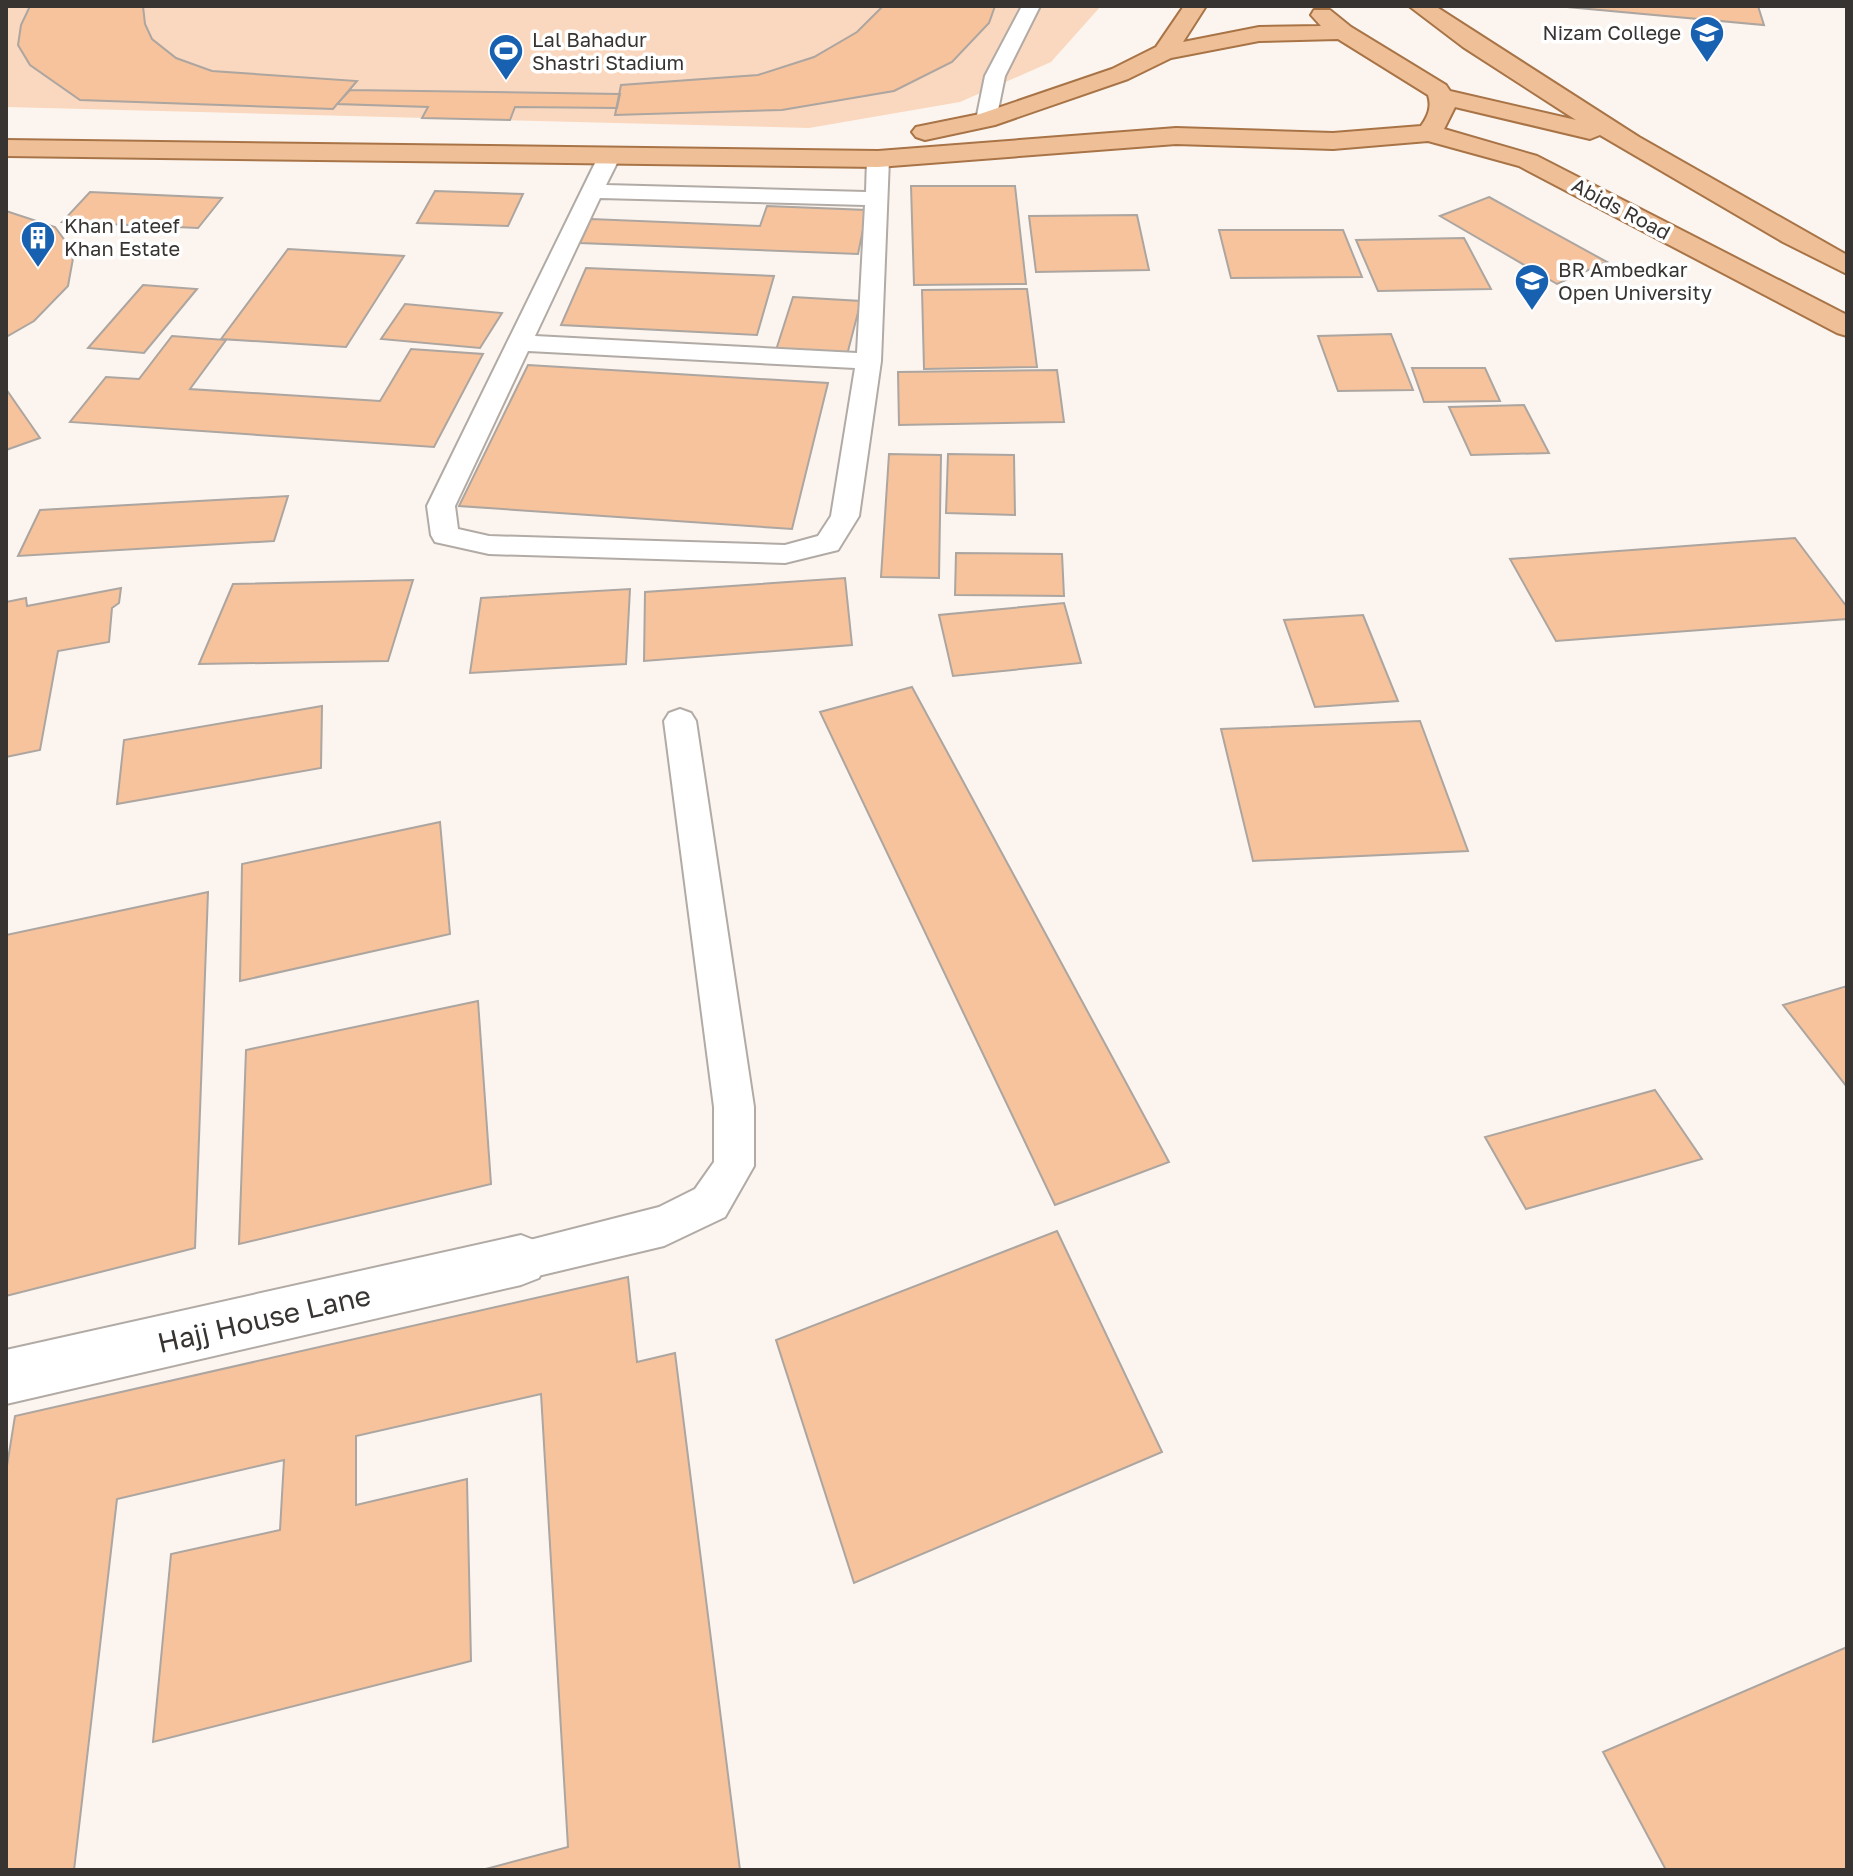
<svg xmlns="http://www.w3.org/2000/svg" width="1853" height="1876" viewBox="0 0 1853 1876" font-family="'Golos Text',sans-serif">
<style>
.green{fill:#fad8bf}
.building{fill:#f6c39c;stroke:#aca5a0;stroke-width:2}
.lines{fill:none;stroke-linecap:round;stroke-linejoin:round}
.service-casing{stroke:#b1aaa5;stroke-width:4}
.minor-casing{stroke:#b1aaa5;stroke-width:4}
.primary-casing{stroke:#a87447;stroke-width:4}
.service{fill:#fff;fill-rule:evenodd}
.minor{fill:#fff;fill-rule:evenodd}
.primary{fill:#efc097;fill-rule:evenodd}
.labels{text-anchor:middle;stroke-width:7;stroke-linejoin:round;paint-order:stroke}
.far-poi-label{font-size:20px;fill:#373432;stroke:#fff;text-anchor:start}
.far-street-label{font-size:20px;fill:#373432;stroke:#fff}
.near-street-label{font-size:28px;fill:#373432;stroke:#fff}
</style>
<rect width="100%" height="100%" fill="#fcf5ef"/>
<!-- green -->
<path class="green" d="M6 6H1101L1051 62 960 102 809 128 6 107Z"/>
<!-- building -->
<path class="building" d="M30 6H143L145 24 152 39 176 58 212 71 357 81 333 109 80 100 30 65 18 45 21 25Z
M883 6H995L989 23 952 62 894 91 782 110 615 115 621 85 758 75 814 57 857 32Z
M1556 6H1758L1764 25Z
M350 90 620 94 617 108 515 107 510 120 422 118 428 107 337 104Z
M911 186H1015L1026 284 914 285Z
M435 191 523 194 508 226 417 223Z
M90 192 222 198 198 228 62 222Z
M1489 197 1607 262 1557 284 1440 216Z
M767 206 867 210 858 254 580 243 591 219 760 226Z
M6 211 55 227 74 253 68 286 34 321 6 337Z
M1137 215 1149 270 1036 272 1029 216Z
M1219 230H1343L1362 277 1231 278Z
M1464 238 1491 289 1378 291 1356 240Z
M288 249 404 256 346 347 221 339Z
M586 268 774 276 757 335 561 325Z
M143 285 197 289 144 353 88 348Z
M1027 289 1037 367 924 369 922 290Z
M793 297 861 301 847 355 776 350Z
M405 304 502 313 480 348 381 339Z
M1391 334 1413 390 1338 391 1318 336Z
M172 336 226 340 190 389 380 401 411 349 483 354 434 447 70 422 106 377 139 379Z
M528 365 828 383 792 529 459 506Z
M1412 368H1485L1500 401 1424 402Z
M1057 370 1064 422 899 425 898 372Z
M6 389 40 438 6 450Z
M1524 405 1549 453 1471 455 1449 407Z
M889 454 941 455 939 578 881 577Z
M948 454 1014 455 1015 515 946 513Z
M288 496 274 541 18 556 40 510Z
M1795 538 1847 607V619L1556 641 1510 559Z
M956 553 1062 554 1064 596 955 595Z
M845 578 852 645 644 661 645 592Z
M413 580 388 661 199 664 233 584Z
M121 588 119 603 112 608 109 642 58 651 40 750 6 757V602L26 598 27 606Z
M630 589 626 664 470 673 481 598Z
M1064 603 1081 663 953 676 939 615Z
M1363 615 1398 701 1315 707 1284 620Z
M912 687 1169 1162 1055 1205 820 712Z
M322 706 321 768 117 804 124 740Z
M1420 721 1468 851 1253 861 1221 729Z
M440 822 450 934 240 981 242 864Z
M208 892 195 1248 6 1296V935Z
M1847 986V1087L1783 1005Z
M478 1001 491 1184 239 1244 246 1050Z
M1655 1090 1702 1159 1526 1209 1485 1137Z
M1057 1231 1162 1452 854 1583 776 1340Z
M628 1277 637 1362 675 1353 740 1870H482L568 1847 541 1394 356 1436V1505L467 1479 471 1661 153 1742 171 1554 280 1530 284 1460 117 1499 74 1870H6V1472L15 1416Z
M1847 1647V1870H1666L1603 1752Z"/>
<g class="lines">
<defs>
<path id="service" d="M1022 6H1040L1005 76 996 120 986 126 979 124 976 120 985 76Z
M609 151 620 157 606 185 866 192 867 159 878 153 889 159 881 361 859 516 838 550 785 563 489 554 435 542 431 535 427 506 598 157ZM600 198 865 205 857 353 535 336ZM528 351 855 368 831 516 818 536 785 545 489 536 458 529 455 506Z
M680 709 691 713 696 721 754 1107V1166L725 1217 664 1246 521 1280 506 1274 500 1260 506 1246 659 1207 695 1189 714 1162V1107L664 721 669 713Z"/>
<path id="minor" d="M521 1235 539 1242 547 1260 539 1278 521 1285 6 1404V1350Z"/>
<path id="primary" d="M1184 6H1206L1183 42 1259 27 1321 26 1311 15 1314 10H1330L1351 27 1446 85 1450 91 1576 120 1463 47 1409 6H1435L1639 137 1847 255V274L1783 242 1600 135 1590 139 1455 107 1444 129 1537 156 1847 315V336L1837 333 1519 166 1428 141 1333 149 1176 144 878 167 6 156V140L878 151 1176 128 1333 133 1421 126C1428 116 1432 107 1428 95L1338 39 1259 41 1171 58 1128 79 995 125 925 140 916 137 912 132 916 127 980 114 1112 69 1156 47Z"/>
</defs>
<!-- service casing -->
<use href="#service" class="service-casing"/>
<!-- minor casing -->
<use href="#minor" class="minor-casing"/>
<!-- primary casing -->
<use href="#primary" class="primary-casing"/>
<!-- service -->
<use href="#service" class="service"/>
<!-- minor -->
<use href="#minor" class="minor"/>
<!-- primary -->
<use href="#primary" class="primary"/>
</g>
<!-- icons -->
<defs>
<symbol id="university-pin" viewBox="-11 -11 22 30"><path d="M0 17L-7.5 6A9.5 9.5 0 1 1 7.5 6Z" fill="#1860b0" stroke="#fff"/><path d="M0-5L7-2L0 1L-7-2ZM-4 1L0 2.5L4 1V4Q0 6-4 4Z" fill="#fff"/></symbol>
<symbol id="stadium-pin" viewBox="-11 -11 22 30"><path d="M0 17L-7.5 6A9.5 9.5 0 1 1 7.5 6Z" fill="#1860b0" stroke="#fff"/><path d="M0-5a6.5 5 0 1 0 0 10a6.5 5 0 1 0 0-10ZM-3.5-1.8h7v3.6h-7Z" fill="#fff"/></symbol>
<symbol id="building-pin" viewBox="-11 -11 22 30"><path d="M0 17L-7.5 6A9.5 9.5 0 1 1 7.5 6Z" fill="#1860b0" stroke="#fff"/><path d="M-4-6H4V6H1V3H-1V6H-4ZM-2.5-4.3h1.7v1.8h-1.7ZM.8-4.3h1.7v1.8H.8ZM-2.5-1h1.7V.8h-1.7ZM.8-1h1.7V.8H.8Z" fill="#fff"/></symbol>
</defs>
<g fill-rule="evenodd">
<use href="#university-pin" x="1687" y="13" width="40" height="54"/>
<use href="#stadium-pin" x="486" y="31" width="40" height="54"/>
<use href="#building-pin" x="18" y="218" width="40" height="54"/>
<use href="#university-pin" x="1512" y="261" width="40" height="54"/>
</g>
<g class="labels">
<!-- far-poi labels -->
<g class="far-poi-label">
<text x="1681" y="40" text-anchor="end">Nizam College</text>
<text x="532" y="47">Lal Bahadur<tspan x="532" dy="23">Shastri Stadium</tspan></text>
<text x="64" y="233">Khan Lateef<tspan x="64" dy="23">Khan Estate</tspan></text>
<text x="1558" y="277">BR Ambedkar<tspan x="1558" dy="23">Open University</tspan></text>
</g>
<!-- far-street labels -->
<g class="far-street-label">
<text transform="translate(1621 209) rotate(28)" y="7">Abids Road</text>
</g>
<!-- near-street labels -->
<g class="near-street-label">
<text transform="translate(264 1319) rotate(-13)" y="10">Hajj House Lane</text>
</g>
</g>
<!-- border -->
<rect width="1853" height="1876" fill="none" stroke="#373432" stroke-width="16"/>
</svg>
